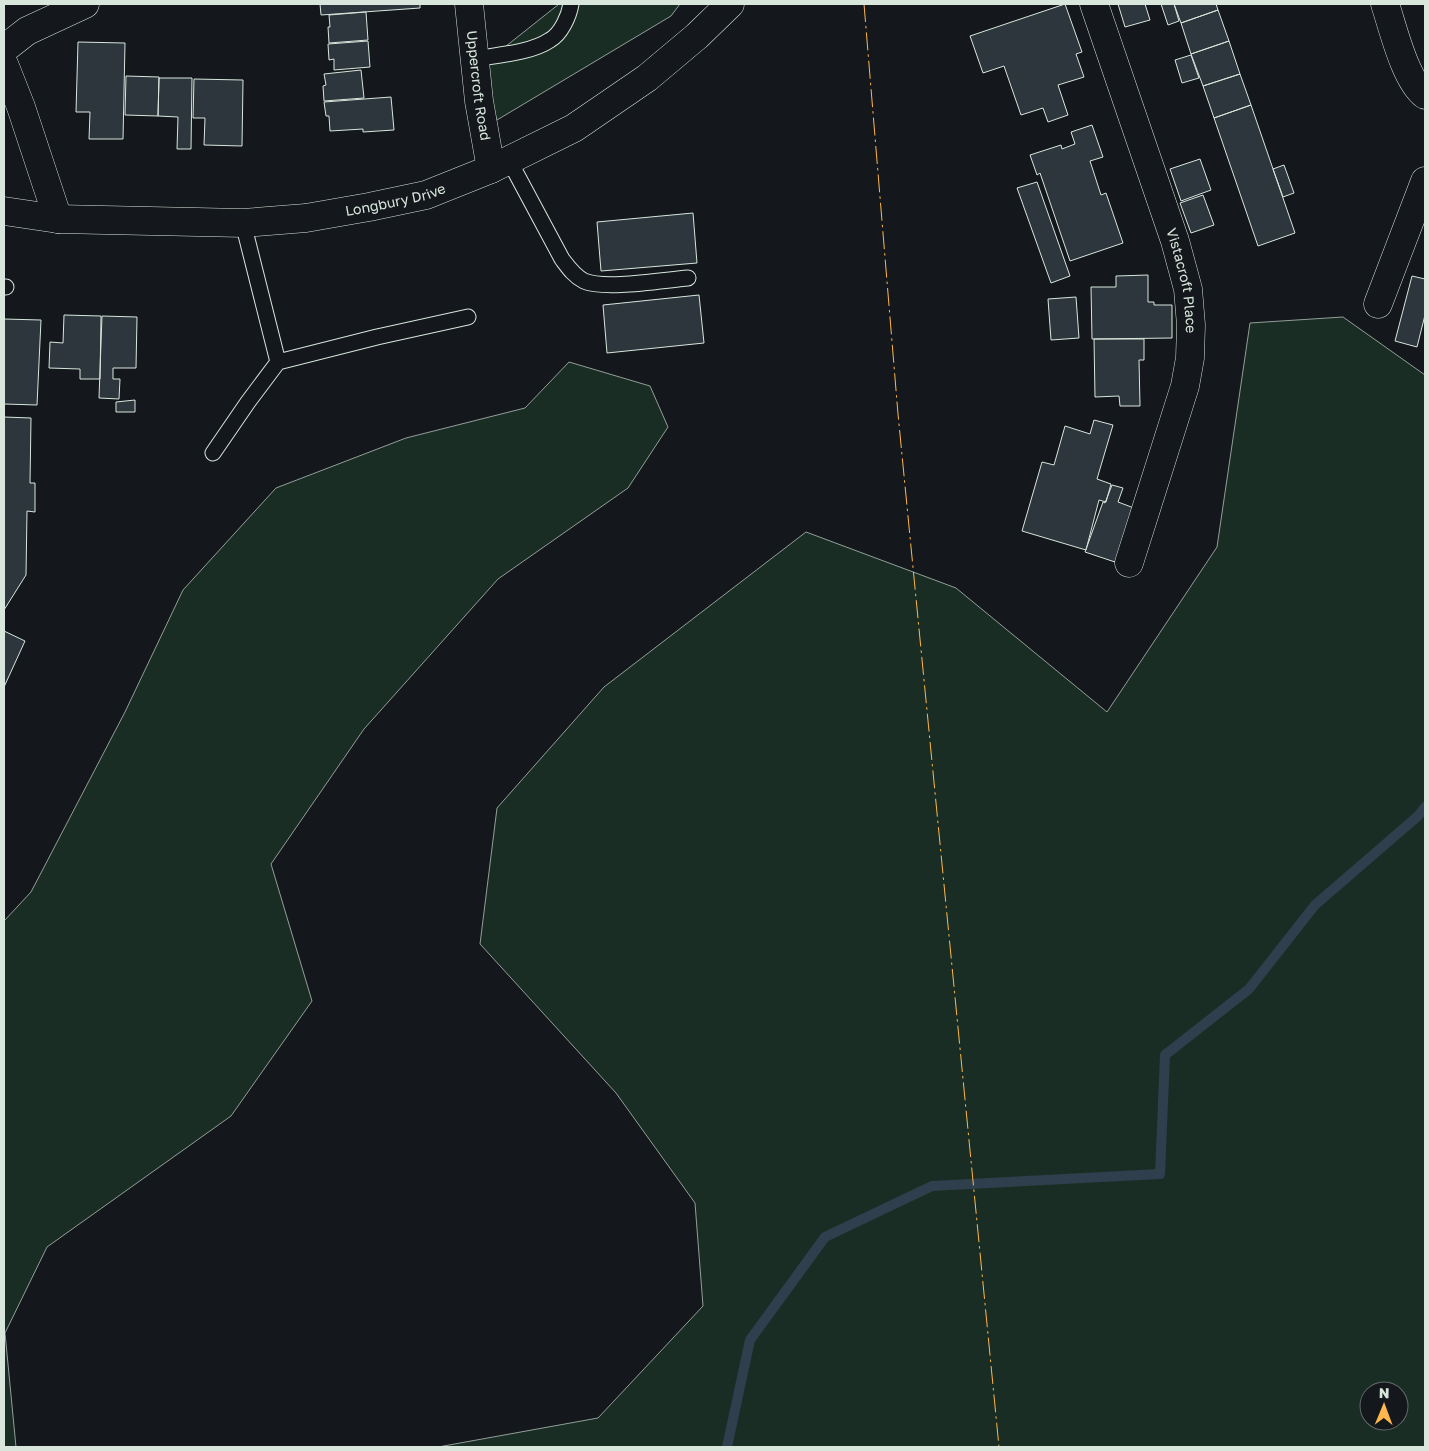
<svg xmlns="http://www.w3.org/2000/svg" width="1429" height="1451" viewBox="0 0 1429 1451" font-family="'Golos Text',sans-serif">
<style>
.green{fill:#1a2d24;stroke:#939e99;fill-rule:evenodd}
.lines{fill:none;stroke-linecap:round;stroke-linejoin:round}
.stream{stroke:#2f3f4d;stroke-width:10}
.building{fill:#2c363c;stroke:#d8e6dc}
.lane-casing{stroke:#d8e6dc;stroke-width:17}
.street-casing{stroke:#d8e6dc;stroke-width:29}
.secondary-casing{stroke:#d8e6dc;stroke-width:29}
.lane{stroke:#14181c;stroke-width:15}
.street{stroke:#14181c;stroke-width:28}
.secondary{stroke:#14181c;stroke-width:28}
.power{stroke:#ffb74d;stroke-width:1;stroke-dasharray:18 4 2.5 4;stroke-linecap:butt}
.labels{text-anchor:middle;stroke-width:4;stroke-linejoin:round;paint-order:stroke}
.street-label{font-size:14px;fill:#d8e6dc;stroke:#14181c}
</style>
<rect width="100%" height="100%" fill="#14181c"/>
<!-- green -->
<path class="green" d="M559 4H680L671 16 497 120 476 70Z
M1343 317 1425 375V1447H438L598 1418 703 1306 695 1203 616 1093 480 944 497 808 604 687 806 532 956 588 1107 712 1217 547 1250 323ZM1369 1391H1399V1421H1369Z
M569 362 650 386 668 427 628 488 498 579 364 729 271 864 312 1001 231 1116 47 1247 5 1333 16 1447H4V921L31 892 125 712 183 590 276 488 406 438 525 408Z"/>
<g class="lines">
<!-- stream -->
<path class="stream" d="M727 1447 750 1340 825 1237 932 1186 1160 1174 1165 1055 1249 989 1315 905 1418 816 1425 807"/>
</g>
<!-- building -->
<path class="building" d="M320 4H420V8L321 15Z
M1065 4 1082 52 1076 54 1084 77 1058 85 1068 115 1048 122 1043 108 1021 115 1004 66 983 73 970 36Z
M1118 4H1145L1150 20 1125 27Z
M1161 4H1174L1179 21 1168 25Z
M1174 4H1216L1218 10 1181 23Z
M1218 10 1229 41 1191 54 1181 23Z
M366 12 368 40 329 43 328 27H330L329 15Z
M368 41 370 67 334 70V59L329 60 328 44Z
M1229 41 1240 74 1203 86 1191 54Z
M78 42 125 43 123 139H89L90 112H76Z
M1191 55 1199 78 1182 83 1175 60Z
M361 70 364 98 324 101 323 86 326 85 324 74Z
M1240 74 1251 105 1214 118 1203 86Z
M126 76 159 77 158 116 125 115Z
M159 78H192L191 149H177L178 117 158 116Z
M194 79 243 80 242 146 204 145 205 118H193Z
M391 97 394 130 363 132V129L330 131 329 116H326L324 102Z
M1251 105 1295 233 1258 246 1214 118Z
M1092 125 1103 157 1090 161 1101 195 1106 193 1123 243 1070 261 1040 173 1037 175 1030 155 1061 145 1062 149 1075 144 1071 132Z
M1200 159 1211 190 1181 201 1170 169Z
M1284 165 1294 193 1283 197 1273 169Z
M1037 182 1070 276 1051 283 1017 188Z
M1203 195 1214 225 1191 233 1180 203Z
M693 213 697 263 601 271 597 222Z
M1148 275V302H1154V305H1172V338L1092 339 1091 287H1116V276Z
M1412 276 1425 279V315L1417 347 1395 341Z
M699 295 704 343 607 353 603 305Z
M1076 297 1079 338 1051 340 1048 299Z
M64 315 101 316 100 379H80V369L49 368 50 342 63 343Z
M102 316 137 317 136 368H113V379H120L119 399 99 398Z
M4 319 41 320 37 405 4 404Z
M1094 339H1144V360H1139L1140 406H1120L1119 396 1095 397Z
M135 400V412H116V402Z
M4 417 31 418 30 483H35V512L27 511 26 575 4 610Z
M1094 420 1113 425 1097 479 1111 484 1106 502 1099 500 1086 550 1022 531 1042 462 1054 465 1065 426 1090 434Z
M1112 485 1123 488 1118 502 1134 508 1115 562 1085 552 1103 502 1105 503Z
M4 631 25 641 4 687Z"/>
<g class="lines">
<defs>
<path id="lane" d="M474 59C497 55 531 53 550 40 561 34 569 16 571 4
M509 160 562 259C568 267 574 276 584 281 605 290 663 280 688 278
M243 223 278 362 377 337 468 317
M4 287H6
M213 453 248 402 278 362"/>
<g id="street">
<path id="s1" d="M469 4 479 101 491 169"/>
<path id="s2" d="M1094 4 1175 241 1188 289 1191 325 1190 358 1185 386 1129 563"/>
<path d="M1385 4C1393 28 1405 80 1425 95"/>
<path d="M4 49 27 31 85 4"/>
<path d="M4 64 21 107 58 219"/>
<path d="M1378 304 1425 181"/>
</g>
<g id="secondary">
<path id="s3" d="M4 211 58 219 243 223 306 218 369 207 426 195 491 169 574 128 647 78 697 36 730 4"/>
</g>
</defs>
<!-- lane casing -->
<use href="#lane" class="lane-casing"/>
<!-- street casing -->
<use href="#street" class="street-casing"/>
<!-- secondary casing -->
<use href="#secondary" class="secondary-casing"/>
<!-- lane -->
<use href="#lane" class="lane"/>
<!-- street -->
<use href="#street" class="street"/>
<!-- secondary -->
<use href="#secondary" class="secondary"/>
<!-- power -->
<path class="power" d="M864 4 898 414 999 1447"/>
</g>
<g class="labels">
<!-- street labels -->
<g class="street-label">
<text dy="5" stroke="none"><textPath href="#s1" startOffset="82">Uppercroft Road</textPath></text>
<text dy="5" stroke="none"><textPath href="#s3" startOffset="394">Longbury Drive</textPath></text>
<text dy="5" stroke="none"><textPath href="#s2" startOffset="291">Vistacroft Place</textPath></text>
</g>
</g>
<!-- border -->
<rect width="1429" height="1451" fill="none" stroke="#d8e6dc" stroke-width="10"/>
<!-- north arrow -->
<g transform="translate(1384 1406) rotate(1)"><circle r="24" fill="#14181c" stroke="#626a69"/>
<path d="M0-4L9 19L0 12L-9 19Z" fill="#ffb74d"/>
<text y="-8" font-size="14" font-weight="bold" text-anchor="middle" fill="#d8e6dc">N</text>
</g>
</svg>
